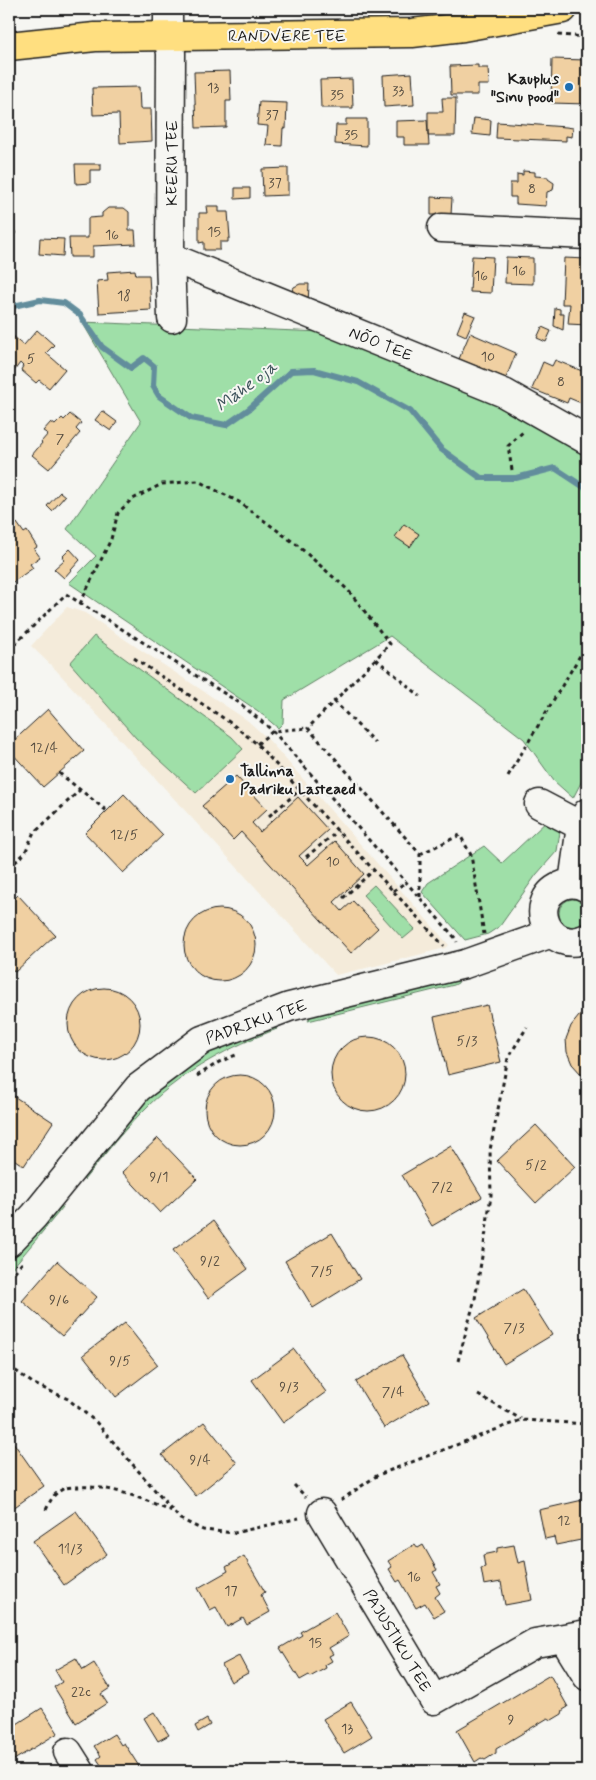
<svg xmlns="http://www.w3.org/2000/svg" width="596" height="1780" viewBox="0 0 596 1780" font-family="Mynerve,sans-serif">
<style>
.built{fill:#f4ebda}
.green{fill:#9fdfa8;stroke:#5e7e62}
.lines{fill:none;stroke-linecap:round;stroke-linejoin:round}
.stream{stroke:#628d9c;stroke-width:6}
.building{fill:#f0d0a2;stroke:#1c1c1c}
.minor-casing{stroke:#1c1c1c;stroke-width:31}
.major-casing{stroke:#1c1c1c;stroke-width:31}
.path{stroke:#1c1c1c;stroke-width:3;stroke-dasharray:4 4;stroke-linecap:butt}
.minor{stroke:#f6f6f2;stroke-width:28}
.major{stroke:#ffdf80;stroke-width:28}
.poi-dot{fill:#1f6fb2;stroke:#f6f6f2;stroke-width:2}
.labels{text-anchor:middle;stroke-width:4;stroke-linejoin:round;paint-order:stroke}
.number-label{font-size:14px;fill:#51493e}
.street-label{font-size:16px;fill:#1c1c1c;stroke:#f6f6f2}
.poi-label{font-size:16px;font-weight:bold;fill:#1c1c1c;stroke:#f6f6f2;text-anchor:end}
.water-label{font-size:18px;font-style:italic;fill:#3f545c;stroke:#f6f6f2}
</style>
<rect width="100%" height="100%" fill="#f6f6f2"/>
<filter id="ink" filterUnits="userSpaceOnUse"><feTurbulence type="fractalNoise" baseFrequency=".02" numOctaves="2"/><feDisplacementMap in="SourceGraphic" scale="10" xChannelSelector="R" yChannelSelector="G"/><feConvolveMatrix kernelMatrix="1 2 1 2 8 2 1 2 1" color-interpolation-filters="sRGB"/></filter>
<g filter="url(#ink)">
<!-- built -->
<path class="built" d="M67 607 85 613 247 720 266 737 449 945 445 948 379 965 336 975 56 670 31 646Z"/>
<!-- green -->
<path class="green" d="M82 322 321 332 587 430V771L573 798 554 781 524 739 390 636 284 700 283 723 278 728 258 711 69 583 96 556 67 529 141 422Z
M94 636 232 737 243 749 196 793 136 738 70 663Z
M548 820 560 832 557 851 536 875 500 926 488 934 465 940 422 892 428 883 484 846 502 863Z
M374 885 415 929 403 939 363 895Z
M559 913a14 14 0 1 1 28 0a14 14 0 1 1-28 0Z
M460 976 458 983 454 985 308 1021 312 1014Z
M270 1025 277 1029C231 1046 184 1071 149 1105 125 1128 105 1154 84 1180L82 1173C108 1143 132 1109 162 1084 194 1058 233 1041 270 1025Z
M57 1206 63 1207 9 1272V1263Z"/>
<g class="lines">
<!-- stream -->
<path class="stream" d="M9 307 40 300 64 303 80 315 102 347 131 368 144 358 154 366 153 386 159 396 191 418 226 425 249 409 291 371 314 370 358 382 410 411 441 449 481 478H516L555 468 587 489"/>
</g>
<!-- building -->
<path class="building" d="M552 59 587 60V104L551 103Z
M478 65V68H488L489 85H478V95H451L450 66Z
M230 71 231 101H226V127L196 128 194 72Z
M412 73 414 105 384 107 383 75Z
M352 79 353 108H321L320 80Z
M139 87 140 109H151L152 141 120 143 119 114 93 115 92 88Z
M442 98H456L455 136H428V112H443Z
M259 102 287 103 286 129 283 128 282 146 266 145 268 126 257 125Z
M474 118 491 120 490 136 472 134Z
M346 119H367V146L335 144 336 125H346Z
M427 120 429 145H404V137H396V121Z
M497 122 566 127 573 128 572 137 566 136V141L496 138Z
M75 164H101V170H90V183L76 184Z
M288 168V195L263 196 262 169Z
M523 171 535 172V176L548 177V179L554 183 553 190 547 192 546 206 516 204V197H510V183H517V174L523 175Z
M235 188H250V198L235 199Z
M431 197 452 198 451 215H431Z
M206 206H219V212H228L230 238H228V242H220V250H204V242L199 243V213H207Z
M108 208H124L129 212V230H135L136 244 93 246V257H70L69 238H88V218L102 217V213Z
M9 222 16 233 9 238Z
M40 238 64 239 63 256 39 254Z
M472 256 493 257 491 293 470 292Z
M506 257 533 258V284L505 283Z
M564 258 587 259V325L568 324 570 304H562Z
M135 270 136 275H149L151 310 99 313 97 281 108 280 107 272Z
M9 279 14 292 9 294Z
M300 284H309L308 304 290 294 294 287Z
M555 308 560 309V314H564L563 330 554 326Z
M465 312 475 316 466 336 457 332Z
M542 327 551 331 546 342 537 338Z
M37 330 54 345 46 353 65 369 49 388 39 380 36 383 21 370 23 366 20 363 14 371 9 366V341L13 336 24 345Z
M470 333 516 353 506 378 459 359Z
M555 360 587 373V388L581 403 569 398 567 403 532 389 543 362 552 366Z
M102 411 117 422 111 431 95 420Z
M70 414 81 423 76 429 80 433 49 469 32 455 42 443 41 442 48 434 43 431 51 422 55 425 62 418 64 420Z
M60 492 65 496 52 511 47 506Z
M17 523 24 533 27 531 37 547 34 549 40 557 30 564 33 568 10 584 9 529Z
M404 524 419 534 410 547 395 537Z
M70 549 80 560 64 578 54 569 64 560 62 557Z
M48 709 84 751 43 787 9 750V745Z
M236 776 267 809 252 823 260 832 298 797 328 830 299 856 308 865 335 841 364 874 334 902 342 911 353 901 378 928 351 953 241 832 233 840 202 806Z
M124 794 163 835 123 873 85 833Z
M18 895 55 935 15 972 9 965V904Z
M184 945a36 36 0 1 1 72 0a36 36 0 1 1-72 0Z
M68 1024a36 36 0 1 1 72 0a36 36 0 1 1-72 0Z
M487 1005 501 1062 448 1075 434 1017Z
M587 1011V1077L581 1074 572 1064 567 1052 566 1039 571 1026 579 1016Z
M331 1074a37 37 0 1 1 74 0a37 37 0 1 1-74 0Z
M205 1110a35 35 0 1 1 70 0a35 35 0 1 1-70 0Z
M9 1093 53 1122 24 1166 9 1156Z
M536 1125 575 1167 536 1203 497 1161Z
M158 1138 197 1179 160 1213 122 1172Z
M451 1146 482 1197 432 1226 402 1175Z
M213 1221 248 1269 208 1298 173 1250Z
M332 1233 360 1279 313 1308 285 1261Z
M57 1261 97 1297 62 1336 22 1301Z
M523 1289 552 1335 504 1364 476 1318Z
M125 1323 158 1365 116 1397 83 1355Z
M294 1349 326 1392 283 1423 252 1380Z
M402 1355 429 1401 384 1428 356 1382Z
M204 1422 237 1463 196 1496 162 1455Z
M13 1442 44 1486 9 1511V1445Z
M587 1499V1529L585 1530 586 1539 556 1545 554 1537 545 1539 539 1510Z
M76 1511 107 1554 64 1585 33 1541Z
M415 1544 418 1548 423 1545 437 1570 433 1572 440 1584 436 1586 440 1593 435 1597 444 1611 434 1617 425 1603 416 1608 400 1580 397 1582 389 1569 392 1567 388 1561Z
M514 1545 518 1563 525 1561 532 1600 505 1605 501 1582 484 1585 481 1568 485 1567 483 1555 497 1552V1548Z
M244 1556 265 1592 261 1595 270 1612 247 1625 243 1618 227 1627 216 1607 210 1610 198 1588 228 1571 226 1567Z
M335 1612 349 1636 329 1648 333 1654 329 1656 332 1661 325 1665 326 1668 310 1677 309 1675 300 1680 280 1648 302 1635 300 1632Z
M239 1656 248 1673 231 1682 222 1665Z
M76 1658 83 1670 94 1663 110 1688 101 1694 107 1703 76 1723 54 1687 62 1682 55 1670Z
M550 1675 568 1707 563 1710 562 1714 552 1720 548 1718 496 1749V1753L485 1760 481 1758 475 1762 457 1730Z
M351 1702 372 1736 344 1753 323 1719Z
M42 1708 58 1733 9 1763V1729Z
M154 1712 169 1735 158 1741 144 1718Z
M207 1719 210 1725 198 1732 195 1726Z
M114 1734 121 1745 124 1743 142 1771H105L97 1759 101 1756 94 1746Z"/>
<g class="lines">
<defs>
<path id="minor" d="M168 9V36L171 53 170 257 172 318
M442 228 587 235
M170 257 504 393 587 440
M539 804 581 826
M573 883 581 826 587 813
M587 888C579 883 570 882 561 886 525 902 549 956 587 938
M9 1242 34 1216 138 1088 202 1040 289 1007 465 964 552 933
M322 1513 434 1700 535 1643 587 1634
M564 1639 587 1676
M68 1752 80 1771"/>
<path id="major" d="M9 46 95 37 412 33 463 27 563 9"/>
</defs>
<!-- minor casing -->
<use href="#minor" class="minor-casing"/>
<!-- major casing -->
<use href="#major" class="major-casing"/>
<!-- path -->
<path class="path" d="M558 35 587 37
M512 470 508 446 525 430
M80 604 111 539 118 513 131 500 162 484 198 481 239 502 297 545 348 590 390 644 308 728 420 854V897
M9 650 66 594 238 702 273 731 456 939 457 942
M134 658 232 724 257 744 444 946
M376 659 420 696
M334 701 375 743
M257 744 273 731 308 728
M59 773 107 811
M508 776 587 644
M269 816 300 790
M420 854 460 835 471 855 484 934
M306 857 338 831
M9 868 25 853 33 834 80 790
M393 891 406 882
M343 898 374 870
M197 1076 219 1062 236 1055
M9 1278 23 1262
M458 1361 475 1299 485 1238 491 1195 490 1150 508 1058 527 1027
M9 1366 34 1384 68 1399 96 1422 180 1519 203 1530 234 1533 299 1518
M478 1395 521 1419
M294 1485 306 1497
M341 1500 378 1475 521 1420 587 1424
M46 1510C50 1501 53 1494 63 1489 67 1487 73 1487 78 1487 111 1485 143 1499 172 1511"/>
<!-- minor -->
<use href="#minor" class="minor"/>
<!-- major -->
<use href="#major" class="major"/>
</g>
</g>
<!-- markers -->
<g class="poi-dot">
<circle cx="569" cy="87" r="5"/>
<circle cx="230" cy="779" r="5"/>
</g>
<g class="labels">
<!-- number labels -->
<g class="number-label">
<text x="213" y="92">13</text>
<text x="398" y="95">33</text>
<text x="337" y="99">35</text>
<text x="272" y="119">37</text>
<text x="351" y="139">35</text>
<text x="275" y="187">37</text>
<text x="532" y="193">8</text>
<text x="214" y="236">15</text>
<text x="112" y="239">16</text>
<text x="519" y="275">16</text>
<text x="481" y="280">16</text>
<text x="124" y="300">18</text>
<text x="488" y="361">10</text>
<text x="31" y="363">5</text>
<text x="561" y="386">8</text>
<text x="60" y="443">7</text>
<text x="44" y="752">12/4</text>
<text x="124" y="839">12/5</text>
<text x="333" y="866">10</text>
<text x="467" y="1045">5/3</text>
<text x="536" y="1169">5/2</text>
<text x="159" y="1181">9/1</text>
<text x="442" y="1191">7/2</text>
<text x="210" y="1265">9/2</text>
<text x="322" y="1275">7/5</text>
<text x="59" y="1304">9/6</text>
<text x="514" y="1332">7/3</text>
<text x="120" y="1365">9/5</text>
<text x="289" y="1391">9/3</text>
<text x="393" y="1396">7/4</text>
<text x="200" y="1464">9/4</text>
<text x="564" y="1525">12</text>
<text x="70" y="1553">11/3</text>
<text x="414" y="1581">16</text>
<text x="231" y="1595">17</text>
<text x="315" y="1647">15</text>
<text x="81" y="1696">22c</text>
<text x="511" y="1724">9</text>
<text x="347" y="1733">13</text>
</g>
<!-- street labels -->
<g class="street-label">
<text x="287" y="41">RANDVERE TEE</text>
<text transform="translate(171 163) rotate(-90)" y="6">KEERU TEE</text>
<text transform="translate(381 343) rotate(22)" y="6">NÕO TEE</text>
<text transform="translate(256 1021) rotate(-19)" y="6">PADRIKU TEE</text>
<text transform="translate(398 1640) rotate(59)" y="6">PAJUSTIKU TEE</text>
</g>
<!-- poi labels -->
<g class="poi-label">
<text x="559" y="84">Kauplus<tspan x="559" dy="18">"Sinu pood"</tspan></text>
<text x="240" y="776" text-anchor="start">Tallinna<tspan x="240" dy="18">Padriku Lasteaed</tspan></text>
</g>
<!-- water labels -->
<g class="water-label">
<text transform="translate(246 386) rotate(-37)" y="6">Mähe oja</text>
</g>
</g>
<!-- margin -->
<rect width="596" height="1780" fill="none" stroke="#f6f6f2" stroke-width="30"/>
<rect x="15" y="15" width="566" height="1750" fill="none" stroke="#1c1c1c" stroke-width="2" filter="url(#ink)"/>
</svg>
